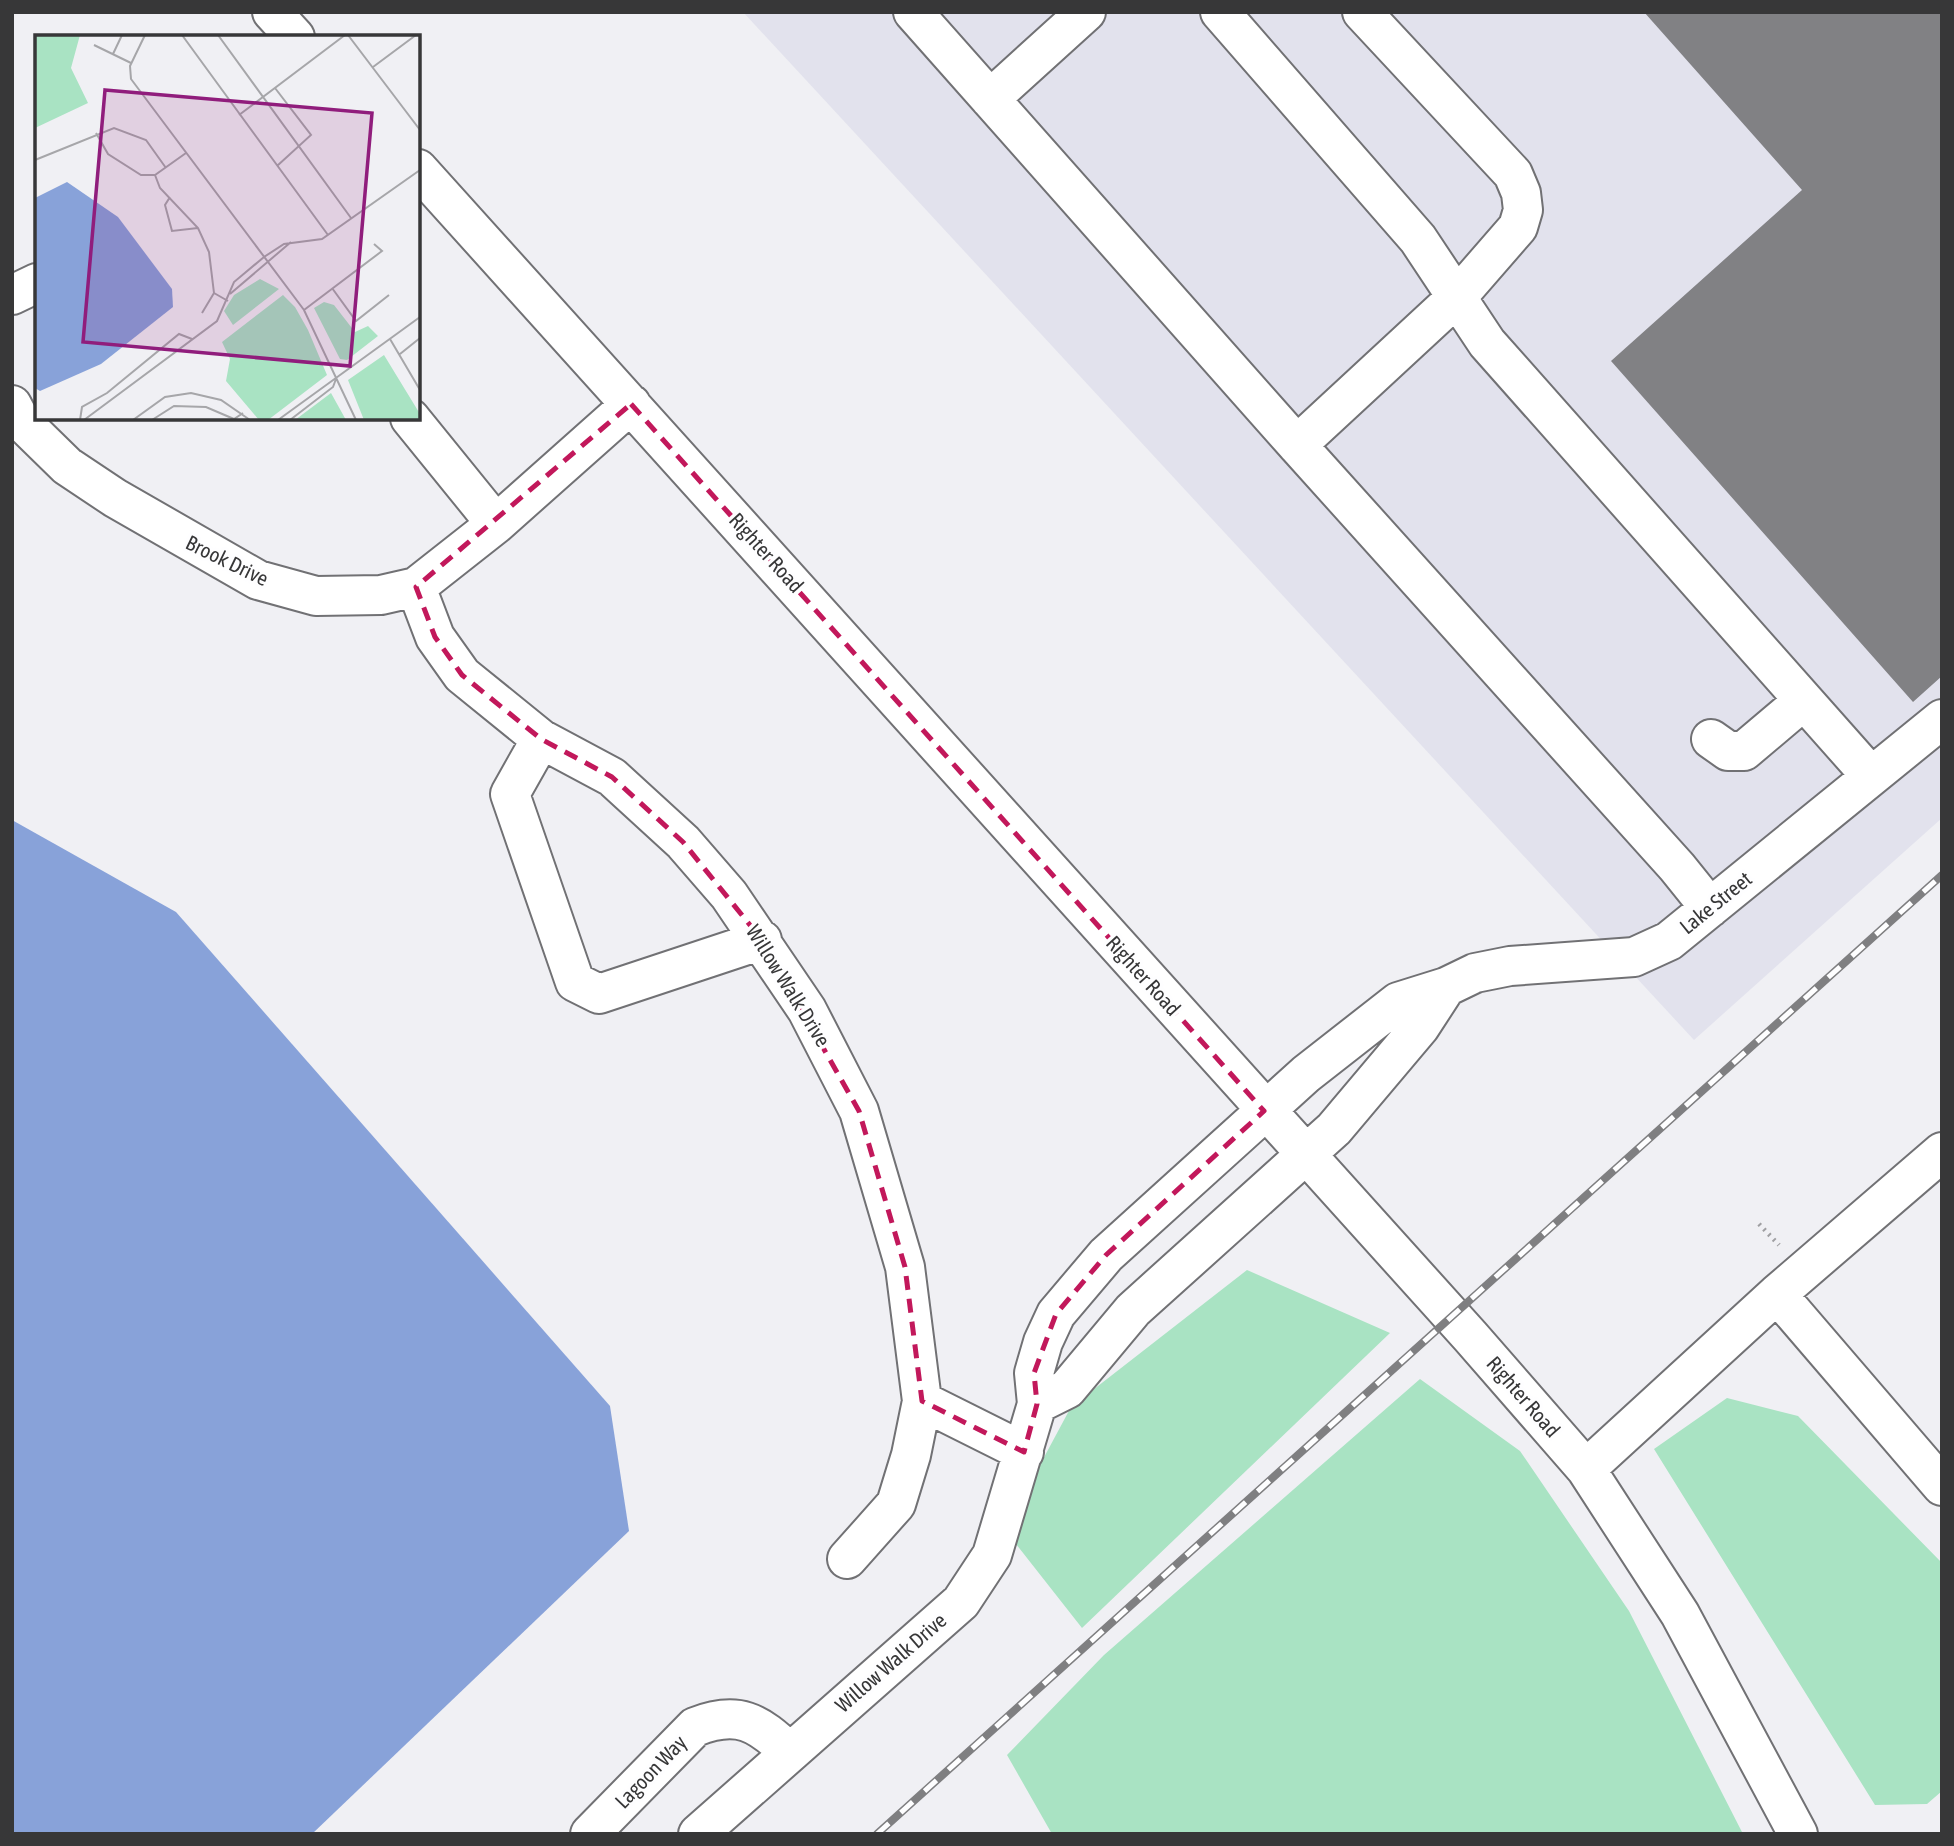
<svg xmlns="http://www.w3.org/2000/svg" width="1954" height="1846" viewBox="0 0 1954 1846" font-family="'Asap Condensed',sans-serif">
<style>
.built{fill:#e2e2ed}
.green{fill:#a9e3c3}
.water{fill:#88a2d9}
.building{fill:#818184}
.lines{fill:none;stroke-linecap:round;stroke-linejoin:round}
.minor-casing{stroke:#717174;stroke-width:42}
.path{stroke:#9f9fa2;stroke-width:4.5;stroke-dasharray:2 5;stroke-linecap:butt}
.minor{stroke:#fff;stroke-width:38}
.rail-casing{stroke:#7f7f81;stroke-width:8}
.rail{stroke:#fefeff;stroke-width:5;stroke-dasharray:16;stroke-linecap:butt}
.marked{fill:none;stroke:#c2185b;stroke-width:5;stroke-dasharray:14 9;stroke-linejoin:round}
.labels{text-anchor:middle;stroke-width:7;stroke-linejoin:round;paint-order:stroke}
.street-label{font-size:21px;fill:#373738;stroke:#fefeff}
.inset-road{fill:none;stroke:#a6a6a9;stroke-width:2}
.view{fill:#901d7c;fill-opacity:0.15;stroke:#901d7c;stroke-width:3.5}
.inset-edge{fill:none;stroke:#373738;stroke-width:3.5}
</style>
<rect width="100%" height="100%" fill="#f0f0f4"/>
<!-- built -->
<path class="built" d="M743 12H1942V818L1694 1040Z"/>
<!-- green -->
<path class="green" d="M1247 1270 1390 1333 1082 1628 1005 1530 1071 1407Z
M1420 1379 1520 1451 1629 1611 1743 1834H1052L1007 1755 1104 1655Z
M1727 1398 1798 1416 1942 1563V1791L1927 1804 1875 1805 1654 1449Z"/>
<!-- water -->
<path class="water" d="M12 820 176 912 610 1406 629 1531 312 1834H12Z"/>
<!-- building -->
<path class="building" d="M1644 12H1942V676L1913 702 1611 361 1802 190Z"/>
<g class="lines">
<defs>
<path id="minor" d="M272 12 295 37
M913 12 1297 445 1677 867 1710 908
M1220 12 1418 239 1487 343 1871 776
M990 99 1086 12
M418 169 1470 1336 1586 1469 1680 1614 1798 1834
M12 295 37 283
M12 405 20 420 67 466 115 498 258 580 316 596 381 595 416 587 496 524 631 404
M410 418 496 524
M1297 445 1458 296 1518 227 1523 210 1521 193 1513 174 1362 12
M416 587 435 637 462 675 541 739 612 777 683 842 729 895 807 1010 859 1111 905 1267 922 1401 1024 1452
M541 739 510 794 575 982 599 994 762 940
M1711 739 1728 751H1744L1802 702
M1777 1294 1942 1486
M1037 1404 1067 1389 1133 1310 1334 1129 1420 1027 1446 987
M1586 1469 1777 1294 1942 1152
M847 1559 896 1504 911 1455 922 1401
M590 1834 695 1727C738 1710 758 1722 789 1752
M698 1834 961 1602 992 1555 1037 1404 1034 1373 1043 1342 1056 1314 1106 1255 1306 1074 1398 1002 1446 987 1475 973 1510 966 1634 957 1669 941 1942 719"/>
</defs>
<!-- minor casing -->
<use href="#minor" class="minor-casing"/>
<!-- path -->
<path class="path" d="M1759 1224 1779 1245"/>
<!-- minor -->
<use href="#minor" class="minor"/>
<defs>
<path id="rail" d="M877 1834 1942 875"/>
</defs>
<!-- rail casing -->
<use href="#rail" class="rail-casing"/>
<!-- rail -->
<use href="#rail" class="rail"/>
</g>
<!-- marked area -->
<path class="marked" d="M631 404 1264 1111 1106 1255 1056 1314 1034 1373 1037 1404 1024 1452 922 1401 905 1267 859 1111 762 940 683 842 612 777 541 739 462 675 435 637 416 587Z"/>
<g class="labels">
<!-- street labels -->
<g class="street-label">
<text transform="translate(766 553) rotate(48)" y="7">Righter Road</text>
<text transform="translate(227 561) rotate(26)" y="7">Brook Drive</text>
<text transform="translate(1716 903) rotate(-39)" y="7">Lake Street</text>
<text transform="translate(1143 976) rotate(48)" y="7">Righter Road</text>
<text transform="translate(788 986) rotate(58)" y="7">Willow Walk Drive</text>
<text transform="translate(1523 1397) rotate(49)" y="7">Righter Road</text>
<text transform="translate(891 1663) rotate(-41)" y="7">Willow Walk Drive</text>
<text transform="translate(651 1772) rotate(-46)" y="7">Lagoon Way</text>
</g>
</g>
<!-- overview -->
<g transform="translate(35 35)">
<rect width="385" height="385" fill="#f0f0f4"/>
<path d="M0 0H45L36 33 53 68 0 93ZM225 244 244 254 198 290 189 276 199 260ZM248 260 260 272 273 295 292 340 233 385H224L191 346 195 324 187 307ZM289 267 299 270 320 297 333 291 343 301 312 325 305 324 279 273ZM349 320 385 379V385H329L313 345ZM296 358 311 385H260Z" fill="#a9e3c3"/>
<path d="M32 147 83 182 137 254 138 272 66 329 5 356 0 353V163Z" fill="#88a2d9"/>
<path class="inset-road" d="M110 0 95 31 96 44 269 275 321 385M147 0 293 200M183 0 316 183M313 0 385 95M59 10 96 28M78 19 87 0M338 32 381 0M240 53 276 100 242 131M204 80 310 0M61 98 73 119 106 140H120L151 118M0 125 79 93 111 105 131 133M120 140 125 153 163 193 174 217 179 258 193 266M135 162 130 170 137 196 163 193M297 253 321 286 354 260M195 259 256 207M269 275 347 216 339 209M167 278 179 258M355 304 385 355M365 319 385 303M45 385 47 372 72 358 144 299 157 304M49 385 182 286 199 247 229 222 249 209 287 204 385 135M98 385 130 362 156 358 186 365 215 385M117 385 139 371 171 372 199 384 208 378M243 385 385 282M255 385 298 352 301 344"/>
<path class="view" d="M70 55 337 78 315 331 48 307Z"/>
<rect width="385" height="385" class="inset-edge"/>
</g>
<!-- border -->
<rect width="1954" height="1846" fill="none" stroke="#373738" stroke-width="28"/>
</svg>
